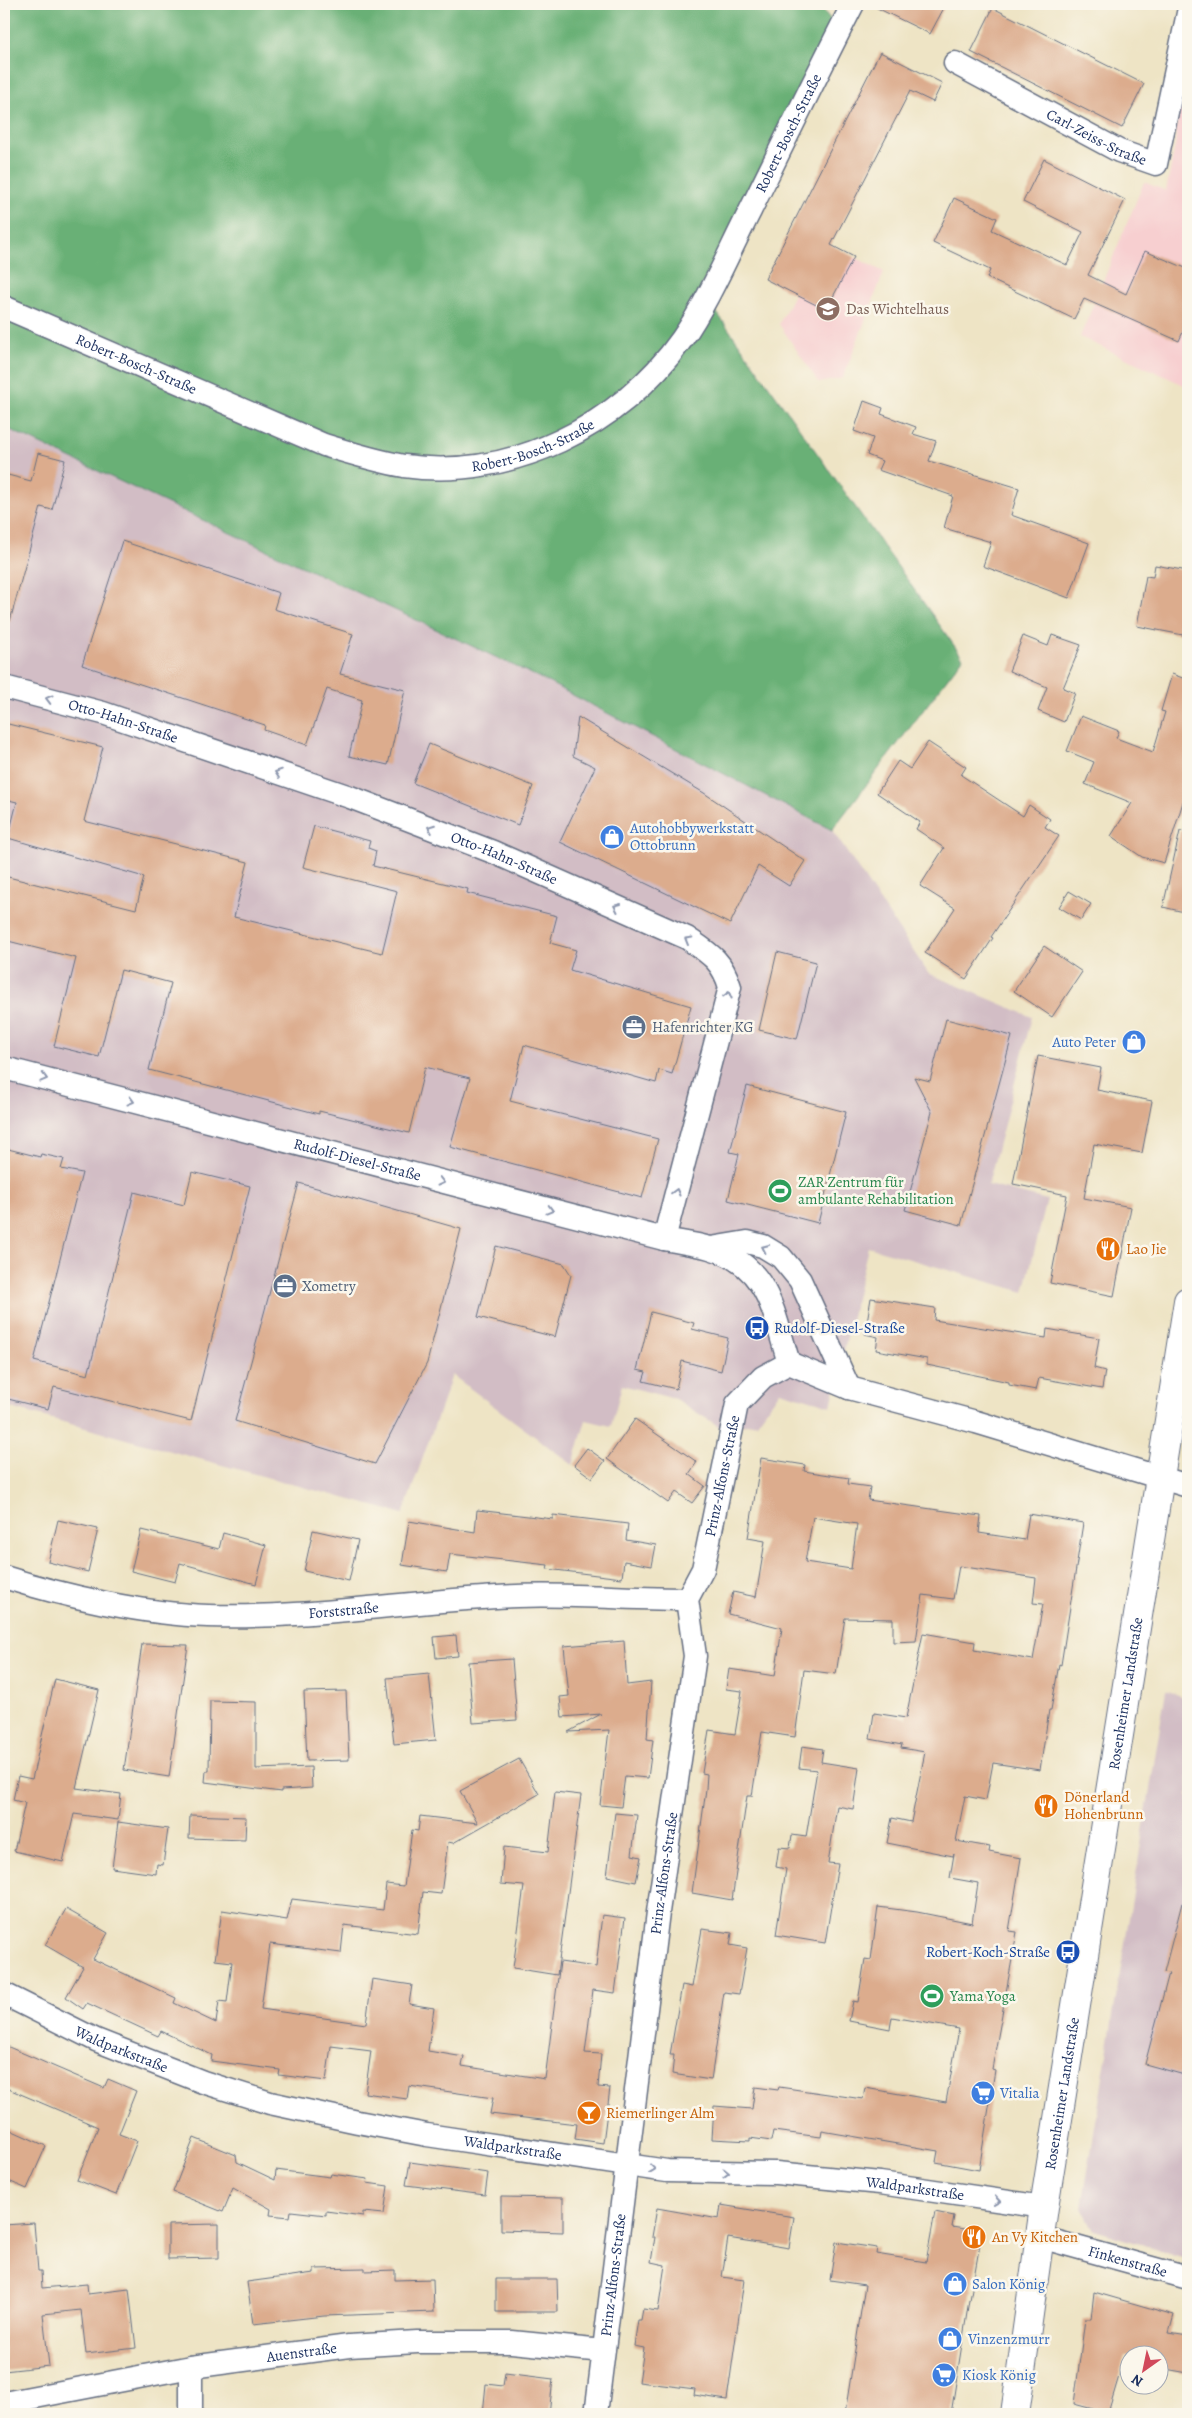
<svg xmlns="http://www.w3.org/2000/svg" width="1192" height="2418" viewBox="0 0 1192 2418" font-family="Alegreya,serif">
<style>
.built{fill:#f7cfd0}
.industrial{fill:#d2bdc5}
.forest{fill:#69b076;stroke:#42706a}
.building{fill:#dcac8d;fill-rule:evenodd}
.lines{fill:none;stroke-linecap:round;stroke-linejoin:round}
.minor-casing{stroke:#656e82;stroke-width:25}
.secondary-casing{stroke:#656e82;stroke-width:30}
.minor{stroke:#fff;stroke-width:22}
.secondary{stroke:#fff;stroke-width:28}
.oneway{stroke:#8d97ae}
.labels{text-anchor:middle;stroke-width:5;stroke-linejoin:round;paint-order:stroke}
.street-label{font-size:15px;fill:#1b2f5e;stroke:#fbf7ec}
.education-label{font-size:15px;fill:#785e54;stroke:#fbf7ec;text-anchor:start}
.shop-label{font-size:15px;fill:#366cbe;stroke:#fbf7ec;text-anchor:start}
.service-label{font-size:15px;fill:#4e5e75;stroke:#fbf7ec;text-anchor:start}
.leisure-label{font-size:15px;fill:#27864d;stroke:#fbf7ec;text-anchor:start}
.food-label{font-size:15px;fill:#c56008;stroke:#fbf7ec;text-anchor:start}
.transit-label{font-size:15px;fill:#164399;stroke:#fbf7ec;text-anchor:start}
</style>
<rect width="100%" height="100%" fill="#fbf7ec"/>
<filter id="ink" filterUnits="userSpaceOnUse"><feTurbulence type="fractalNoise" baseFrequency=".02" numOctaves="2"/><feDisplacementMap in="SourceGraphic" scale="10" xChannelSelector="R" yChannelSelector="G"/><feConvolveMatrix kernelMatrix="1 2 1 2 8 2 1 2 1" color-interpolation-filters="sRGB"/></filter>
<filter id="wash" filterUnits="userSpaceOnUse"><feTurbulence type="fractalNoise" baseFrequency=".0096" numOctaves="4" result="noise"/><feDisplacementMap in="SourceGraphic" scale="20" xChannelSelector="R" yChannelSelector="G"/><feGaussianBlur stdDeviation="1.12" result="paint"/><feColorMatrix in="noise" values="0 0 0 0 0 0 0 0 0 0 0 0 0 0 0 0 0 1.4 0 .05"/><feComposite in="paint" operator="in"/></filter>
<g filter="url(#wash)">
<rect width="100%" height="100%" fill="#eee4c5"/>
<!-- built -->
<path class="built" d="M1188 64V387L1080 337 1144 182 1166 191 1175 146 1177 118Z
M831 245 884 272 843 378 819 383 779 324 794 294 765 279 775 261 813 280Z"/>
<!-- industrial -->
<path class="industrial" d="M4 427 538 677 832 830 928 973 1032 1017 988 1185 1047 1200 1024 1292 868 1247 831 1406 780 1391 757 1423 720 1427 675 1399 622 1385 611 1426 586 1420 573 1465 452 1375 403 1514 4 1406Z
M1166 1690 1188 1699V2259L1094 2230 1082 2207Z"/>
<!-- forest -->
<path class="forest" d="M4 4H818L835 25 700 289 963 658 832 830 538 677 4 427Z"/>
<g id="blocks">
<!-- building -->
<path class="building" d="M869 4H946L930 34Z
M993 8 1144 84 1122 128 971 52Z
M880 52 942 83 933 102 910 91 831 245 854 257 826 310 765 279Z
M1044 159 1125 200 1088 275 1126 294 1145 251 1188 269V320L1179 341 1084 299 1074 319 987 278 990 270 933 243 954 198 997 218 992 230 1067 265 1083 232 1023 202Z
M864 401 883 408 881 414 916 427 913 434 936 441 929 461 1019 488 1011 515 1089 543 1069 598 983 566 991 542 944 528 953 496 878 470 882 461 867 455 873 438 854 431Z
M38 453 65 460 52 510 41 507 10 621H4V474L31 481Z
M122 541 279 593 274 609 353 634 340 674 405 690 388 765 349 756 362 700 327 689 307 745 264 730 265 725 82 665Z
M1155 565 1188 571V636L1137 626 1146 576 1153 577Z
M1052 635 1081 645 1063 688 1075 693 1064 722 1038 711 1047 687 1009 671 1023 636 1048 646Z
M1172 674 1188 680V786L1164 863 1142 857 1111 836 1132 803 1085 784 1094 762 1067 751 1081 716 1119 731 1116 738 1153 752 1165 712 1161 711Z
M578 717 704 793 805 861 789 886 758 866 730 924 560 842 595 767 573 756Z
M4 723 103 747 84 821 248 862 234 917 382 953 397 891 303 867 314 826 370 841 368 848 376 851 373 866 468 889 467 893 557 916 550 943 576 950 570 970 691 1006 672 1074 659 1070 656 1083 524 1045 510 1101 658 1139 642 1198 450 1147 470 1078 425 1067 409 1133 319 1111V1114L149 1070 171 983 121 970 99 1057 54 1046 76 958 4 940V876L136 909 144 877 8 838 17 802 4 799Z
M928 742 966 767 961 775 1023 816 1029 805 1050 819 1045 827 1059 836 991 937 993 938 966 979 925 953 955 908 920 886 944 848 916 829 920 822 877 793 898 761 910 769Z
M429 744 533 786 518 825 413 783Z
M1180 831 1188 832V913L1163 907Z
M1069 891 1091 904 1081 920 1059 907Z
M1044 946 1082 972 1052 1017 1014 991Z
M777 952 816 962 797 1039 759 1030Z
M946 1019 1012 1036 961 1225 905 1210 932 1112 914 1077 930 1081Z
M1038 1056 1101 1068 1097 1090 1152 1101 1142 1153 1094 1144 1084 1198 1131 1207 1114 1296 1050 1283 1067 1195 1013 1184Z
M747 1086 846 1112 818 1223 728 1200 739 1154 730 1152Z
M4 1148 40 1157 41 1154 64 1159 61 1169 82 1173 34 1361 88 1375 134 1192 184 1205 192 1172 250 1186 191 1421 54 1387 48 1409 4 1398Z
M299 1183 461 1229 427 1363 375 1464 235 1421Z
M496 1246 564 1264 571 1275 555 1337 478 1317Z
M871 1298 935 1308 934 1320 1046 1338 1047 1329 1099 1338 1094 1368 1105 1371 1102 1389 1039 1378 1036 1390 1009 1385V1382L927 1365V1359L876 1350 878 1337 865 1334Z
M651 1312 694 1323 692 1329 728 1338 721 1371 682 1361 676 1389 643 1381 646 1372 637 1370Z
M635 1419 697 1462 689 1474 705 1486 692 1503 676 1492 668 1503 607 1459Z
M587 1448 605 1461 592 1478 574 1465Z
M761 1458 805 1465 804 1471 849 1478 848 1484 870 1487 868 1500 981 1516 979 1533 1025 1540 1029 1514 1083 1523 1061 1665 1059 1664 1051 1710H1049L1040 1770 993 1763 986 1800 965 1796 956 1841 990 1847 989 1852 1021 1858 1009 1931 1017 1932 992 2069 995 2070 979 2170 936 2162 938 2151 822 2131 821 2137 773 2131 771 2141 750 2138V2141L712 2139 714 2106 752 2109 755 2087 778 2090 779 2087 863 2099 865 2088 946 2102 959 2029 892 2017 890 2029 849 2021 853 2001 858 2002 865 1959 871 1960 878 1907 917 1912 972 1923 978 1883 950 1878 954 1854 953 1856 887 1843 892 1818 911 1822 925 1752 901 1748 902 1745 870 1739 874 1713 906 1718 923 1633 975 1642 974 1650 1033 1660 1043 1604 1033 1603 1036 1578 959 1566 953 1599 923 1595 916 1641 893 1642V1619L845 1618 836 1674 804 1670 795 1737 762 1732 752 1796H747L732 1900 692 1893 706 1789 707 1774 702 1773 709 1730 735 1734 742 1691 726 1689 729 1669 775 1676 782 1628 728 1614 733 1592 756 1597 765 1541 748 1538ZM813 1517 857 1524 851 1569 805 1562Z
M477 1510 553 1519V1515L628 1524 626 1540 656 1545 652 1566 624 1561 622 1578 547 1569 548 1565 450 1554 447 1572 402 1565 409 1521 475 1532Z
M58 1520 98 1529 88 1572 48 1562Z
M141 1530 219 1549 223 1533 266 1545 256 1584 180 1563 175 1582 131 1571Z
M313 1530 358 1540 349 1581 304 1571Z
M456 1635 458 1656 436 1658 434 1637Z
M624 1641 627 1685 651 1682 647 1739 653 1740 648 1778 625 1776 621 1807 600 1805 609 1730 568 1732 601 1714 562 1717 560 1697 569 1696 564 1646Z
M142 1644 188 1645 169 1777 124 1770Z
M512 1659 517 1720 473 1723 468 1662Z
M429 1674 436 1740 394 1744 387 1678Z
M55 1679 99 1690 76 1788 121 1794 118 1820 74 1814 63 1862 14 1851 25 1803 13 1800 18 1776 32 1779Z
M346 1691 349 1760 307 1761 304 1692Z
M210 1701 256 1702V1769L311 1767 312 1788 281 1790V1792L205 1782 206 1771H209Z
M802 1746 823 1749 821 1762 859 1768 853 1809 837 1806 828 1863 838 1864 825 1943 776 1935 786 1869 776 1867 779 1847 790 1848 792 1835 806 1837 817 1770 799 1768Z
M519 1759 539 1794 453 1843 448 1842 441 1894 423 1892 418 1934 344 1925 341 1953 270 1944 261 2009 366 2024 372 1979 412 1985 409 2004 434 2008 428 2051 464 2057 462 2066 545 2079 560 1962 596 1967 602 1915 625 1918 615 1993 593 1990 585 2053 601 2054 598 2087 610 2088 603 2143 575 2139 577 2124 490 2114 493 2098 409 2086 407 2099 365 2093 371 2051 331 2046 326 2081 279 2075 280 2070 211 2061 212 2055 161 2031 158 2036 87 2003 83 2009 66 1997 83 1967 45 1945 66 1909 108 1933 93 1959 176 1998 174 2003 216 2023 219 2001 227 2002 232 1962 215 1960 222 1910 287 1920 292 1899 383 1910 386 1884 404 1886 412 1830 418 1831 420 1816 478 1823 460 1791Z
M555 1792 581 1795 557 1975 513 1968 524 1886 501 1884 504 1847 548 1852Z
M615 1813 637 1815 632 1855 641 1857 636 1882 607 1876Z
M190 1815 246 1817 245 1840 189 1838Z
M118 1822 168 1829 163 1865 157 1864 156 1874 112 1868Z
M1182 1903 1188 1904V2076L1145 2064 1169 1973 1164 1972Z
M702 1929 732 1933 730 1945 747 1948 739 1994 724 1992 711 2080 672 2074 674 2055H670L682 1985 692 1987Z
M4 2045 104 2088 108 2079 136 2091 119 2134 137 2141 116 2195 77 2180 98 2127 4 2087Z
M4 2127 46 2146 27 2189 4 2179Z
M194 2138 236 2155 237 2162 275 2180 276 2170 330 2177 331 2174 368 2179 367 2183 388 2186 384 2214 363 2212V2216L326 2211V2215L291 2211 290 2217 270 2215 271 2209 233 2188 223 2212 173 2192Z
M410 2162 488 2173 485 2195 406 2185Z
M501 2197 563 2198V2232L501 2230Z
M721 2205 794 2217 789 2248 728 2238 722 2277 744 2280 727 2400 694 2395 695 2389 639 2382 644 2348 634 2346 638 2320H641L643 2309 658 2311 665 2265 651 2262 655 2237H652L657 2208 719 2219Z
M935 2212 954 2216 952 2227 982 2232 970 2300H969L951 2414H845L865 2285 830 2280 836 2242 877 2248 876 2254 926 2262Z
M34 2223 38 2271H41L42 2288 87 2284 88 2294 129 2289 136 2348 86 2354 81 2310 43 2314 49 2366 4 2371V2225Z
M219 2224V2258L168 2259V2225Z
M365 2268V2271L395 2270V2280L433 2279 434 2312 324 2316 253 2324 247 2282 314 2273V2269Z
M496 2279H557L558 2312H496Z
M1094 2292 1174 2315 1169 2333 1188 2336V2373L1160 2368V2356H1125L1108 2413 1074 2404 1085 2319H1091Z
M505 2373 553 2379 549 2414H483L486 2384 503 2386Z"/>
</g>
</g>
<g filter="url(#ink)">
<use href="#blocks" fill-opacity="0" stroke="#656e82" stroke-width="1"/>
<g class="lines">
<defs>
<g id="minor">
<path id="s1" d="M955 63 1119 151 1156 164 1188 13"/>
<path id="s2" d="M4 307 324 445C350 453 376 461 404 466 511 481 621 426 682 339 708 302 729 252 750 211 784 142 818 72 853 4"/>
<path id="s3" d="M4 687 103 713 350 797 493 852 687 938C709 953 722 960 730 987L664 1239"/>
<path id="s4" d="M4 1068 664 1239C679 1242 695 1244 710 1248 769 1265 773 1312 789 1363"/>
<path d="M711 1248 747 1242 763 1246 781 1257 800 1280 849 1388"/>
<path d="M789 1363 849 1388 976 1422 1188 1486"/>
<path id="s5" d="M4 1577C64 1596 144 1614 208 1616 311 1619 414 1600 517 1596 573 1594 631 1599 687 1599"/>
<path id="s6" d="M4 1994 96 2040 203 2082 270 2103 358 2122 427 2135 667 2171 776 2173 880 2183 1044 2207"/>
<path id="s7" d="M1040 2237 1188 2278"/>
<path d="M191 2367V2414"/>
<path id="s8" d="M4 2403 191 2367 349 2346 417 2342H512L603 2351"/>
<path id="s9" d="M596 2414 658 1912 695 1656 687 1599 703 1569 737 1404 763 1377 789 1363"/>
</g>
<g id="secondary">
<path id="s10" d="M1015 2414 1044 2207 1188 1301"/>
</g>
</defs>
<!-- minor casing -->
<use href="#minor" class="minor-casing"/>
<!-- secondary casing -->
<use href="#secondary" class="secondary-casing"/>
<!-- minor -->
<use href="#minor" class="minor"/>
<!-- secondary -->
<use href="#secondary" class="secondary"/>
</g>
<!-- one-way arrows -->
<defs><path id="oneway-chevron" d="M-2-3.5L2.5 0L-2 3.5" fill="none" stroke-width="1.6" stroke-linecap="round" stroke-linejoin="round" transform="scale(1.25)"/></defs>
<g class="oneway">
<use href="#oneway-chevron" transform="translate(49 699) rotate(-165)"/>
<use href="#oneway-chevron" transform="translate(278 773) rotate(-161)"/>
<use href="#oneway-chevron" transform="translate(431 828) rotate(-159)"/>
<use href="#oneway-chevron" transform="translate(617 907) rotate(-156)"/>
<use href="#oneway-chevron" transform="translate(688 940) rotate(-150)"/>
<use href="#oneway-chevron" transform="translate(728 995) rotate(-76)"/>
<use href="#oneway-chevron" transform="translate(44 1078) rotate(15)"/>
<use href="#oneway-chevron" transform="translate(131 1101) rotate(15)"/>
<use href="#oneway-chevron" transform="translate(441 1182) rotate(14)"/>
<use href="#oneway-chevron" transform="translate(676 1192) rotate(-75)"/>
<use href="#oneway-chevron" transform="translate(550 1210) rotate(15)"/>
<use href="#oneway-chevron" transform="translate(765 1248) rotate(-155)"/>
<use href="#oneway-chevron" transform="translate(652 2169) rotate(7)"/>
<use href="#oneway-chevron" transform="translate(726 2173) rotate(1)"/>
<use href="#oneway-chevron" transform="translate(997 2201) rotate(8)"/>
</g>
</g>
<!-- icons -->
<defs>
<symbol id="school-disc" viewBox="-11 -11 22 22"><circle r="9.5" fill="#8d6e63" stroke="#fbf7ec"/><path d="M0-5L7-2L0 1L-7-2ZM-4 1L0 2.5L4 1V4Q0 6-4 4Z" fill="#fff"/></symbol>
<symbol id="shop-disc" viewBox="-11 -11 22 22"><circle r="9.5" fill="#3f7fe0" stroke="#fbf7ec"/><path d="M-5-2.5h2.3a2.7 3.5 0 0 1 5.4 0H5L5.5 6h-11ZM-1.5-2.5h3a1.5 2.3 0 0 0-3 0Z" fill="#fff"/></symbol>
<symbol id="office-disc" viewBox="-11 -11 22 22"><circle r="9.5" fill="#5c6f8a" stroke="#fbf7ec"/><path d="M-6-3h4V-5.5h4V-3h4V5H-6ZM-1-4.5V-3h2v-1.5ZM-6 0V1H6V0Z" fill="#fff"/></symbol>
<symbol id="stadium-disc" viewBox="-11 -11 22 22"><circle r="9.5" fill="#2e9e5b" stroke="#fbf7ec"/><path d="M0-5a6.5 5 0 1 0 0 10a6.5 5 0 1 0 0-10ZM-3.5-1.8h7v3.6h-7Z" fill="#fff"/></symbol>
<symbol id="restaurant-disc" viewBox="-11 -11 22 22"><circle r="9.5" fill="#e8710a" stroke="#fbf7ec"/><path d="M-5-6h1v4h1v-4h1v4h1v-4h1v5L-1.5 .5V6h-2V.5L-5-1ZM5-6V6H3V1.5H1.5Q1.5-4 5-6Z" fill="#fff"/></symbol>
<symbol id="bus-disc" viewBox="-11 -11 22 22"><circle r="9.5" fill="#1a4fb4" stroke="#fbf7ec"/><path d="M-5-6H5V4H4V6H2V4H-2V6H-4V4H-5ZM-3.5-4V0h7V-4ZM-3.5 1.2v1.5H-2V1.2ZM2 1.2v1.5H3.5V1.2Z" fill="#fff"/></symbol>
<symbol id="supermarket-disc" viewBox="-11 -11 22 22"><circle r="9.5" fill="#3f7fe0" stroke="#fbf7ec"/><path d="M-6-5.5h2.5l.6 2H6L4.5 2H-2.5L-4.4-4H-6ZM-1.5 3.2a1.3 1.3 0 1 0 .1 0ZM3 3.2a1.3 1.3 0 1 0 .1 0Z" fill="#fff"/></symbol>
<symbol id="bar-disc" viewBox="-11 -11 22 22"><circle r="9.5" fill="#e8710a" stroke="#fbf7ec"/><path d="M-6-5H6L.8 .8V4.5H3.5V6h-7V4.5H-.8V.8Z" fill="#fff"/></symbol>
</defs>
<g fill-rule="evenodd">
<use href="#school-disc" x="814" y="295" width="28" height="28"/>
<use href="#shop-disc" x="598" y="823" width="28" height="28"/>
<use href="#office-disc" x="620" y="1013" width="28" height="28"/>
<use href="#shop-disc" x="1120" y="1028" width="28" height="28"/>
<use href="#stadium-disc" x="766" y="1177" width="28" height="28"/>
<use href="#restaurant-disc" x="1094" y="1235" width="28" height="28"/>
<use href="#office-disc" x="271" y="1272" width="28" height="28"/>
<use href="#bus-disc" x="743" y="1314" width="28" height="28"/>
<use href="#restaurant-disc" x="1032" y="1792" width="28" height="28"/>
<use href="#bus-disc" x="1054" y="1938" width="28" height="28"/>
<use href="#stadium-disc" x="918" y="1982" width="28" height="28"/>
<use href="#supermarket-disc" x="969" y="2079" width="28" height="28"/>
<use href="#bar-disc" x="575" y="2099" width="28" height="28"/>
<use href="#restaurant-disc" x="960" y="2223" width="28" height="28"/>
<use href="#shop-disc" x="941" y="2270" width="28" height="28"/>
<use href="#shop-disc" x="936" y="2325" width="28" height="28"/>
<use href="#supermarket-disc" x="930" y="2361" width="28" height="28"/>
</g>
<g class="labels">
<!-- street labels -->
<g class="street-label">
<text dy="5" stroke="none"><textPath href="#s2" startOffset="984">Robert-Bosch-Straße</textPath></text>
<text dy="5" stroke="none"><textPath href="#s1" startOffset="160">Carl-Zeiss-Straße</textPath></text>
<text dy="5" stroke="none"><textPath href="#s2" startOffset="144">Robert-Bosch-Straße</textPath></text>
<text dy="5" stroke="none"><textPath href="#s2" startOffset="564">Robert-Bosch-Straße</textPath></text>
<text dy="5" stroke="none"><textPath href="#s3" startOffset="124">Otto-Hahn-Straße</textPath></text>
<text dy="5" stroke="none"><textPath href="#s3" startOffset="529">Otto-Hahn-Straße</textPath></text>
<text dy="5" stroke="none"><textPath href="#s4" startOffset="365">Rudolf-Diesel-Straße</textPath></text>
<text dy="5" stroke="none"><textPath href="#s9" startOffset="951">Prinz-Alfons-Straße</textPath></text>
<text dy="5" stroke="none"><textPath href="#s5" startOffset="344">Forststraße</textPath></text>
<text dy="5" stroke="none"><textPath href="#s10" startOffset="729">Rosenheimer Landstraße</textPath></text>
<text dy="5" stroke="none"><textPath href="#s9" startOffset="545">Prinz-Alfons-Straße</textPath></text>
<text dy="5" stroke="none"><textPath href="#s6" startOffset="130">Waldparkstraße</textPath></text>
<text dy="5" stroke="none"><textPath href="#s10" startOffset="324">Rosenheimer Landstraße</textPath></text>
<text dy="5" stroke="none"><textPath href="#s6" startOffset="535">Waldparkstraße</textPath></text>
<text dy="5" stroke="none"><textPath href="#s6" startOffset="940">Waldparkstraße</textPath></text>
<text dy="5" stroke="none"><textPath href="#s7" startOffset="91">Finkenstraße</textPath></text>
<text dy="5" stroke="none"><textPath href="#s9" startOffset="140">Prinz-Alfons-Straße</textPath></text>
<text dy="5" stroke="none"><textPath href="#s8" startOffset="302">Auenstraße</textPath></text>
</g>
<!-- education labels -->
<g class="education-label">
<text x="846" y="314">Das Wichtelhaus</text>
</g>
<!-- shop labels -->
<g class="shop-label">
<text x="630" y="833">Autohobbywerkstatt<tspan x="630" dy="17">Ottobrunn</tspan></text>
<text x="1116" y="1047" text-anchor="end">Auto Peter</text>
<text x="1000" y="2098">Vitalia</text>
<text x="972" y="2289">Salon König</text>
<text x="968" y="2344">Vinzenzmurr</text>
<text x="962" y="2380">Kiosk König</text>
</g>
<!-- service labels -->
<g class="service-label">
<text x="652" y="1032">Hafenrichter KG</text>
<text x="302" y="1291">Xometry</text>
</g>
<!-- leisure labels -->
<g class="leisure-label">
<text x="798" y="1187">ZAR Zentrum für<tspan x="798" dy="17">ambulante Rehabilitation</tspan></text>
<text x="950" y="2001">Yama Yoga</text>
</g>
<!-- food labels -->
<g class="food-label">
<text x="1126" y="1254">Lao Jie</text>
<text x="1064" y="1802">Dönerland<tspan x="1064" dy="17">Hohenbrunn</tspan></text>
<text x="606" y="2118">Riemerlinger Alm</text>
<text x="992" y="2242">An Vy Kitchen</text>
</g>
<!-- transit labels -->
<g class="transit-label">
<text x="774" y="1333">Rudolf-Diesel-Straße</text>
<text x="1050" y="1957" text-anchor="end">Robert-Koch-Straße</text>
</g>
</g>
<!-- margin -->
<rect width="1192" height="2418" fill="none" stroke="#fbf7ec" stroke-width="20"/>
<!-- north arrow -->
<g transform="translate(1144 2370) rotate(213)"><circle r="24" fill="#fbf7ec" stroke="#a1a7b3"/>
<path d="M0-4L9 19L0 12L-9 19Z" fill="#d1495b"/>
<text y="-8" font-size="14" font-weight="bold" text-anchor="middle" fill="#1b2f5e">N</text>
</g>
</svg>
